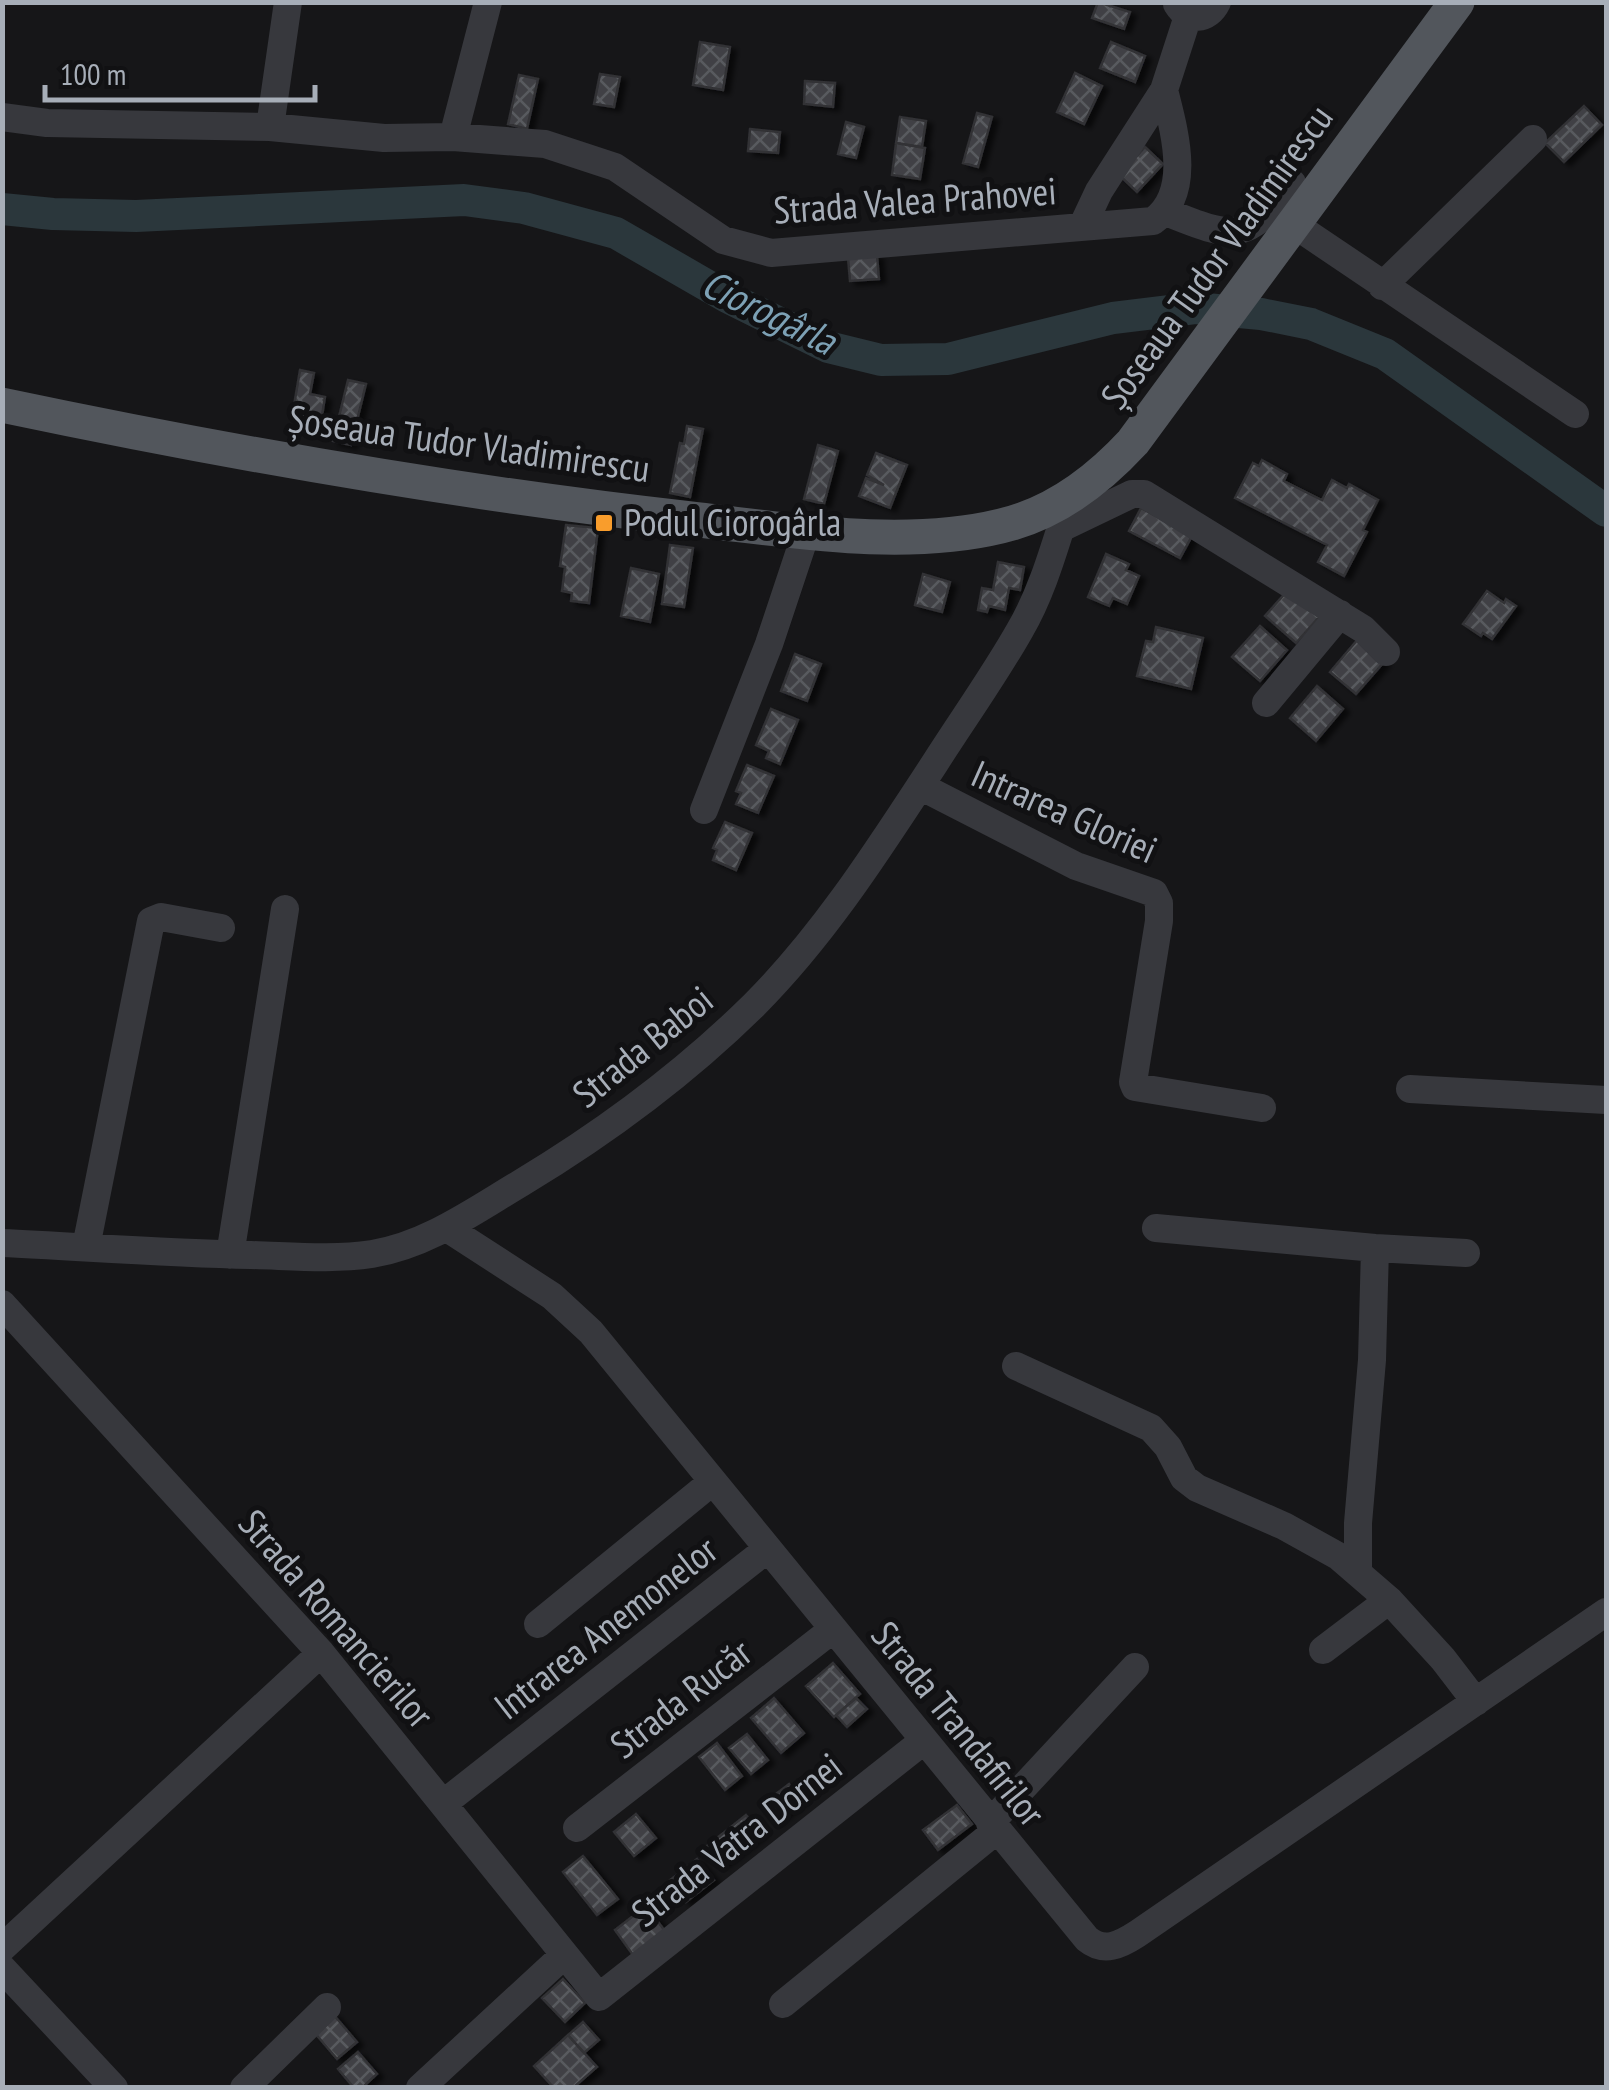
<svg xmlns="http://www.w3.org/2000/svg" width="1609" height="2090" viewBox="0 0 1609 2090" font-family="'PT Sans Narrow',sans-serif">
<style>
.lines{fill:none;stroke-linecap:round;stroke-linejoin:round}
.river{stroke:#2b373c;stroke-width:32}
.building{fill:url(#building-cross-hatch);stroke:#303034;stroke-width:2.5;filter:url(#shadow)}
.minor{stroke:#37383d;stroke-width:28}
.major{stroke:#52565c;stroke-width:35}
.poi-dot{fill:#f99d2c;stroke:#111113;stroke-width:4}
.labels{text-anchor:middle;stroke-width:10;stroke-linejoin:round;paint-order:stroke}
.street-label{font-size:38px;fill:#a7aeb8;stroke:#111113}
.poi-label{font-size:38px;fill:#a7aeb8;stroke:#111113;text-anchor:start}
.water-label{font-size:40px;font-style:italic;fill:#7da1b5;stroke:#111113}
</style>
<defs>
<pattern id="building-cross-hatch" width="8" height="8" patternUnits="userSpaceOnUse" patternTransform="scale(2.5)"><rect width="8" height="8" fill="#404145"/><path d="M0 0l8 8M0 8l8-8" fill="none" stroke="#595a5e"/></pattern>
<filter id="shadow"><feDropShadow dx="6" dy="3.5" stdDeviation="2.5" flood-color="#0009"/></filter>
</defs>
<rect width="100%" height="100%" fill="#161618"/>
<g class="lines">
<!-- river -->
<path class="river" d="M2 209 53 214 136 216 464 200 524 208 616 233 727 297 828 347 881 360 948 359 1113 318 1195 308 1261 314 1311 324 1385 354 1606 511"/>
</g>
<!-- building -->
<path class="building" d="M1098 2 1130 12 1124 29 1092 18Z
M700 42 730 47 723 90 693 85Z
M1111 42 1145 56 1135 82 1100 68Z
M1075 73 1102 86 1084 124 1057 112Z
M600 74 620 77 614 107 594 104Z
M519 75 538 79 527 129 508 124Z
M805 81 835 83 833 107 804 104Z
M1584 106 1602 125 1564 162 1545 143Z
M977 113 992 117 978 167 963 163Z
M900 117 926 121 922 147 896 143Z
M846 122 864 127 856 158 838 154Z
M750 129 780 132 778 153 748 151Z
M896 143 925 148 920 179 892 175Z
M1145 147 1163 164 1137 192 1119 175Z
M877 255 879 279 850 281 848 258Z
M300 370 314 373 310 394 325 397 321 422 292 417Z
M348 380 366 384 351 445 333 441Z
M687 426 703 429 690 497 670 493 680 443 684 444Z
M818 445 838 451 824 504 804 499Z
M876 453 907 465 890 508 859 496 866 478 884 485 867 475Z
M1262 460 1287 474 1284 481 1322 500 1332 480 1347 488 1349 484 1378 500 1363 530 1367 532 1344 576 1318 562 1327 545 1235 498 1253 463 1259 466Z
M1141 508 1192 536 1180 558 1129 531Z
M566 525 598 528 589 603 571 601 572 593 562 591 565 567 560 566Z
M670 545 693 548 684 607 662 604Z
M1106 554 1129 564 1126 570 1139 576 1127 604 1113 598 1109 606 1088 597Z
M998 562 1024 567 1020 590 1009 588 1005 610 989 606 987 612 978 610 982 588 993 590Z
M631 568 659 574 650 622 621 616Z
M923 574 950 582 942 612 915 605Z
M1288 590 1319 617 1296 643 1265 616Z
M1487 591 1504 603 1506 599 1516 606 1492 639 1483 633 1481 636 1463 624Z
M1260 626 1287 650 1260 681 1232 657Z
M1156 627 1203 638 1191 689 1137 676 1146 641 1153 642Z
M1358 639 1384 662 1356 694 1330 672Z
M795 654 821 664 807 701 781 691Z
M1317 686 1343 709 1316 741 1290 718Z
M771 709 798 720 780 764 766 758 769 751 756 745Z
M747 765 774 776 758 813 736 804 741 793 736 791Z
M725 822 752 833 736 870 713 860 717 850 713 848Z
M833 1663 860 1694 834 1717 806 1686Z
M774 1698 804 1733 781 1753 751 1718Z
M856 1698 867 1709 847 1727 836 1715Z
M747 1734 768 1760 751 1774 729 1748Z
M717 1743 742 1776 725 1790 699 1757Z
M789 1784 801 1800 776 1820 763 1804Z
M957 1805 972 1824 938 1850 923 1830Z
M636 1814 656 1838 634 1856 614 1832Z
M746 1815 761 1833 721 1864 707 1846Z
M583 1856 618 1899 597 1915 563 1872Z
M697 1859 714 1880 686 1902 669 1881Z
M646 1906 665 1931 633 1955 615 1930Z
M563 1979 585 2003 565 2022 542 1998Z
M333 2014 357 2042 337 2059 313 2031Z
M583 2022 599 2040 584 2053 568 2035Z
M568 2035 597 2067 573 2088H554L534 2066Z
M358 2052 377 2074 362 2088H354L338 2069Z"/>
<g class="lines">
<!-- minor -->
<path class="minor" d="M1177 4C1188 22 1208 21 1217 2
M2 117 47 123 270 127 384 138 453 137 545 144 615 167 723 240 771 253 1153 221C1193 193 1174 130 1164 90
M270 127 288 2
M453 137 488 2
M1166 212C1233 239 1246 244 1292 183
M1083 225 1099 191 1164 90 1188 16
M1295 225 1575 414
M1382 286 1533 139
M1061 528 1132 494H1144L1363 629 1386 652
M1266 703 1340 614
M920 786 1076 866 1154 893 1159 903V921L1133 1082 1135 1087 1262 1108
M704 810 769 644 807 530
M1410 1089 1606 1100
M447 1228 552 1296 591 1332 1087 1939C1104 1953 1120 1945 1137 1934L1606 1612
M1156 1228 1375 1248 1466 1253
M2 1243C85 1247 168 1253 251 1255 291 1256 332 1260 372 1254 427 1245 474 1211 521 1183 604 1133 685 1073 754 1005 825 934 880 847 935 763 963 719 994 676 1020 630 1044 589 1056 541 1071 496
M86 1247 151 921 161 917 221 928
M230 1255 285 909
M2 1304 321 1653 599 1997 922 1742
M1016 1366 1151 1428 1168 1447 1184 1478 1197 1488 1284 1526 1338 1556 1389 1600 1443 1659 1476 1702
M1358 1572V1523L1372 1360 1375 1248
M538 1624 712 1482
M1323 1650 1389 1600
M444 1803 766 1550
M990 1823 1135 1667
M577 1828 832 1630
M2 1948 321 1653
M2 1968 114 2088
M783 2004 997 1830
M244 2088 327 2007
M420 2088 564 1955"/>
<!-- major -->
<path class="major" d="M2 405C230 453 459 493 691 519 790 530 902 550 1001 526 1053 514 1097 481 1133 442L1457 2"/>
</g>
<!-- markers -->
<rect class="poi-dot" x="594" y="513" width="20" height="20" rx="5"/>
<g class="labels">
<!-- street labels -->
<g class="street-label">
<text transform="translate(915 201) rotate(-4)" y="13">Strada Valea Prahovei</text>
<text transform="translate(1217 257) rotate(-54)" y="13">Șoseaua Tudor Vladimirescu</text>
<text transform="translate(469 444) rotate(8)" y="13">Șoseaua Tudor Vladimirescu</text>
<text transform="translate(1064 812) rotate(24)" y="13">Intrarea Gloriei</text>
<text transform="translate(643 1047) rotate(-39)" y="13">Strada Baboi</text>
<text transform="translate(336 1619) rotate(49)" y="13">Strada Romancierilor</text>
<text transform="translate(606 1628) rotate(-38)" y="13">Intrarea Anemonelor</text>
<text transform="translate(681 1699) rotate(-38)" y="13">Strada Rucăr</text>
<text transform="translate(958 1724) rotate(51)" y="13">Strada Trandafirilor</text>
<text transform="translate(737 1840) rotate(-38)" y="13">Strada Vatra Dornei</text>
</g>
<!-- poi labels -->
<g class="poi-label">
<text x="624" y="536">Podul Ciorogârla</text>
</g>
<!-- water labels -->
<g class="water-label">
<text transform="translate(769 312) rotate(26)" y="14">Ciorogârla</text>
</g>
</g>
<!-- border -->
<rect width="1609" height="2090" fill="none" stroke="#a7aeb8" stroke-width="10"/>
<!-- scale -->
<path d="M45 85v15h270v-15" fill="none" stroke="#a7aeb8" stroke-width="5"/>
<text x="60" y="85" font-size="30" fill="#a7aeb8" stroke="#111113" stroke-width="8" paint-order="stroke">100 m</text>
</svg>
